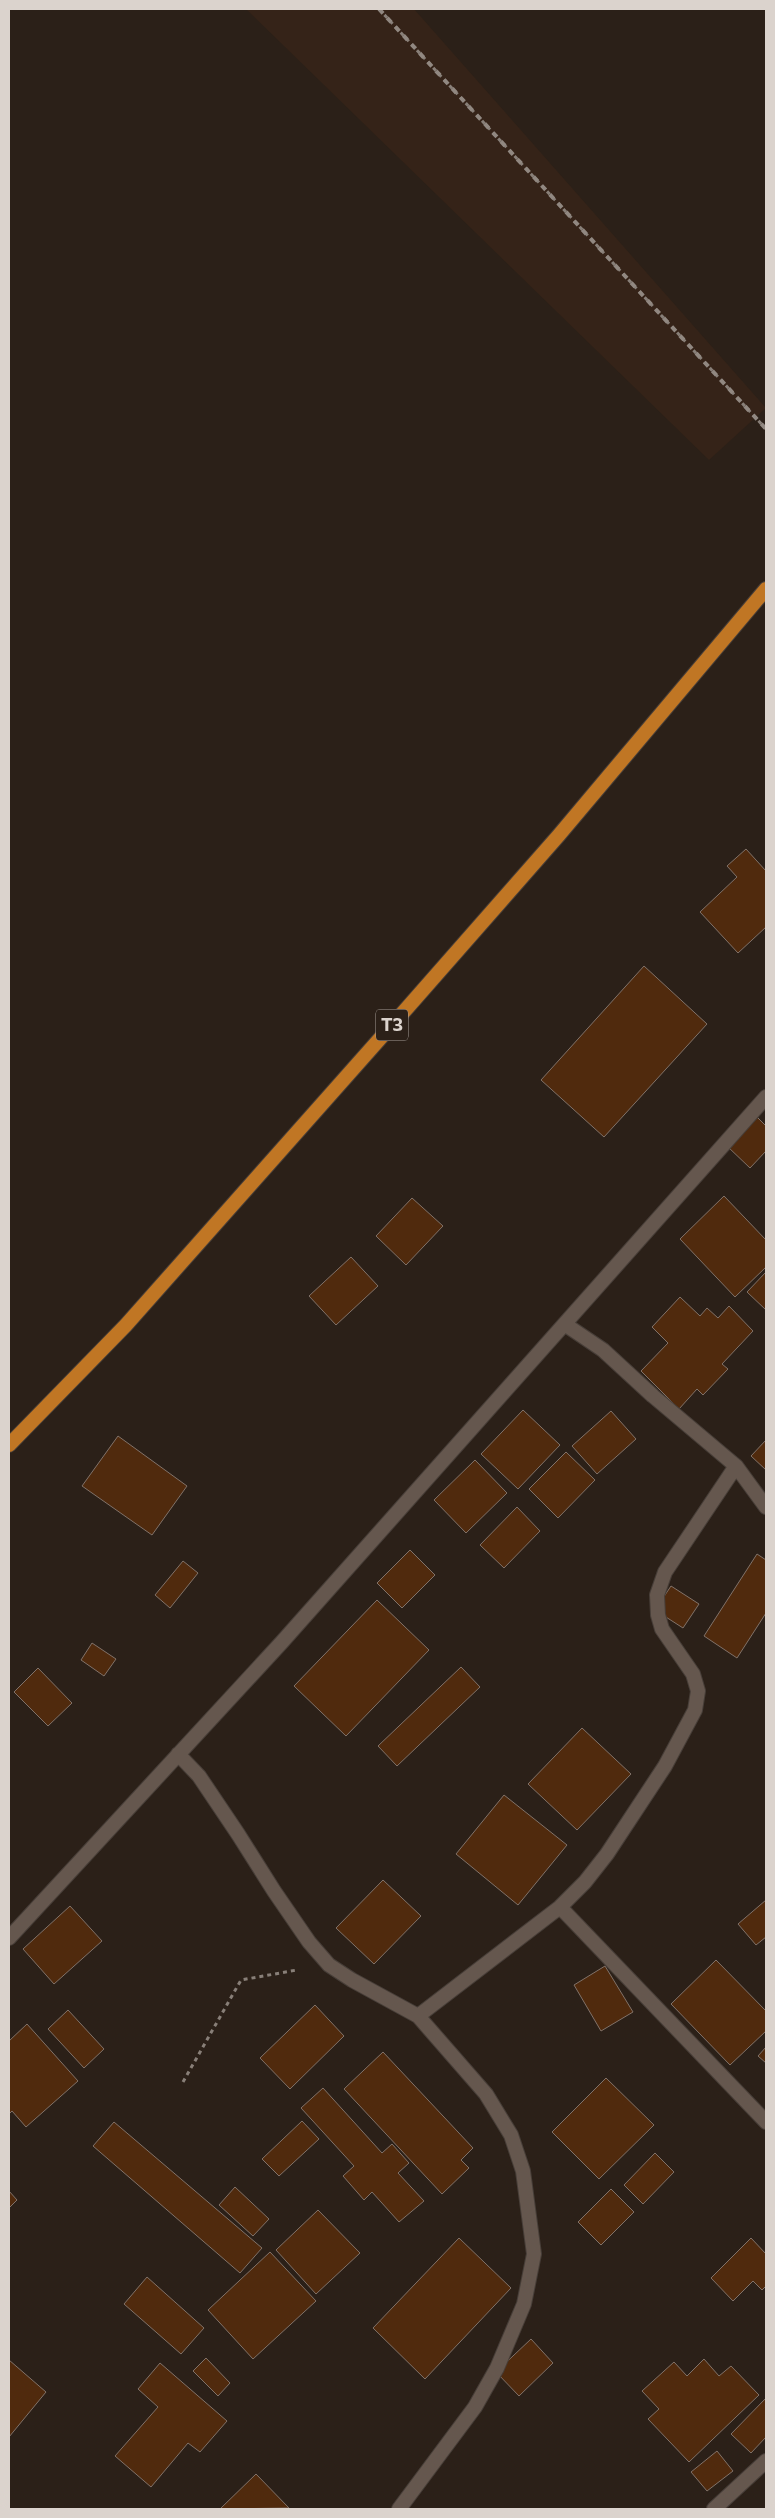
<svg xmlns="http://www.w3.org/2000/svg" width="775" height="2518" viewBox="0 0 775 2518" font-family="Commissioner,sans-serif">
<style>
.built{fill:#352318}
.building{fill:#502a0d;stroke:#817269}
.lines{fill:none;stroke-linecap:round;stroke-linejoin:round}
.minor-casing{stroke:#473e38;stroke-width:16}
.trunk-casing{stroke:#473e38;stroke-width:16}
.path{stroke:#887f78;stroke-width:3;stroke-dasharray:4 4;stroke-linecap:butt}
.minor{stroke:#65574e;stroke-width:14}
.trunk{stroke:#c07624;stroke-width:14}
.rail{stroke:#918881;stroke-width:4;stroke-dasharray:6 6;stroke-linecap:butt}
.labels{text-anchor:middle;stroke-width:4.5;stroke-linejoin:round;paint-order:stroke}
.shield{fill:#2b2018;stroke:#a69d97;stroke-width:1}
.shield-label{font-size:18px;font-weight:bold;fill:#dbd3cd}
</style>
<rect width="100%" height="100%" fill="#2b2018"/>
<!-- built -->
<path class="built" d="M246 9H414L766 408 709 460Z"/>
<!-- building -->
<path class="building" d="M746 849 766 871V927L738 953 700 912 737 877 727 866Z
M644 966 707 1024 604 1137 541 1080Z
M756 1116 766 1126V1151L750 1168 727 1146Z
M724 1196 766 1240V1267L735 1297 680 1239Z
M412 1198 443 1226 406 1265 376 1236Z
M351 1257 378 1286 336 1325 309 1296Z
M766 1272V1310L747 1292Z
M680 1297 700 1316 707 1308 718 1318 729 1306 753 1331 722 1364 728 1369 703 1395 697 1389 679 1409 641 1371 668 1343 652 1327Z
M523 1410 560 1445 518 1489 481 1454Z
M611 1411 636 1439 597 1474 572 1446Z
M118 1436 187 1486 152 1535 82 1486Z
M766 1440V1470L751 1456Z
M566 1452 595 1480 558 1518 529 1489Z
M475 1460 507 1493 466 1533 434 1500Z
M517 1507 540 1531 504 1568 480 1545Z
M410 1550 435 1575 402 1608 377 1583Z
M757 1554 766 1560V1613L737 1658 704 1636Z
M183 1561 198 1573 170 1608 155 1595Z
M671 1586 699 1604 683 1628 655 1610Z
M377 1600 429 1650 346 1736 294 1686Z
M92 1643 116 1659 104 1676 81 1660Z
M461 1667 480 1687 397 1766 378 1746Z
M38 1668 72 1703 48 1726 14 1692Z
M582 1728 631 1774 577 1830 528 1784Z
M504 1795 567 1845 518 1905 456 1854Z
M383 1880 421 1916 374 1964 336 1928Z
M766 1900V1937L756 1945 738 1924Z
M70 1906 102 1941 54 1984 23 1949Z
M716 1960 766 2011V2031L730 2065 671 2004Z
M605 1966 633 2012 601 2031 574 1985Z
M315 2005 344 2036 290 2089 260 2058Z
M68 2010 104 2049 84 2068 48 2029Z
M27 2024 78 2081 26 2127 12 2111 9 2114V2041Z
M766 2047V2063L758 2056Z
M383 2052 473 2148 461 2160 469 2168 442 2194 344 2089Z
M606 2078 654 2125 599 2179 552 2132Z
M323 2088 382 2153 392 2144 409 2163 398 2173 424 2201 399 2222 372 2192 364 2200 343 2176 354 2166 301 2108Z
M302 2121 319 2139 279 2176 262 2159Z
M114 2122 262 2248 240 2273 93 2146Z
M655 2153 674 2172 643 2204 624 2185Z
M235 2187 269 2219 253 2236 219 2205Z
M611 2189 634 2212 601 2245 578 2222Z
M9 2191 17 2200 9 2208Z
M318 2210 360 2253 316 2294 276 2250Z
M459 2238 511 2288 425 2379 373 2328Z
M751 2238 766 2254V2286L762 2290 753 2281 733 2301 711 2278Z
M270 2252 316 2301 253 2359 208 2310Z
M147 2277 204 2328 181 2354 124 2304Z
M531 2339 553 2363 519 2396 496 2372Z
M206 2358 230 2383 218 2396 193 2371Z
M704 2359 719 2376 731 2366 759 2395 689 2462 648 2419 659 2409 642 2391 674 2362 687 2376Z
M9 2360 46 2392 9 2437Z
M160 2363 227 2421 200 2452 188 2443 151 2487 115 2456 158 2407 138 2389Z
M766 2398V2437L751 2453 731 2434Z
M717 2451 733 2471 707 2491 691 2472Z
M256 2474 289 2508 220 2509Z"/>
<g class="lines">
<defs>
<path id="minor" d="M566 1325 603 1350 653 1396 736 1466 766 1507
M178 1754 199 1776 238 1834 274 1891 309 1942 329 1965 352 1980 418 2016 486 2094 511 2135 523 2171 534 2254 524 2304 497 2368 475 2407 399 2509
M560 1907 766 2122
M9 1938 282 1642 766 1097
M418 2016 560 1907 585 1882 607 1854 665 1766 695 1710 698 1691 693 1674 662 1629 658 1615 657 1595 665 1572 736 1466
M714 2509 766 2461"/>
<path id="trunk" d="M9 1445 126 1325 408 1007 559 835 766 589"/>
</defs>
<!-- minor casing -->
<use href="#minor" class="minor-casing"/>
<!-- trunk casing -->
<use href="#trunk" class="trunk-casing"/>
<!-- path -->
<path class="path" d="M379 9 766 429
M183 2082 241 1980 297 1970"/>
<!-- minor -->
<use href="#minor" class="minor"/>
<!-- trunk -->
<use href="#trunk" class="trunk"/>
<!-- rail -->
<path class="rail" d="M379 9 766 429"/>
</g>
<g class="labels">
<!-- shield labels -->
<rect class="shield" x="376" y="1009.5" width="32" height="31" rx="4"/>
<g class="shield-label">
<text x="392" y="1031">T3</text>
</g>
</g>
<!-- border -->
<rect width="775" height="2518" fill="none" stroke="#dbd3cd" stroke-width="20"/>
</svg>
